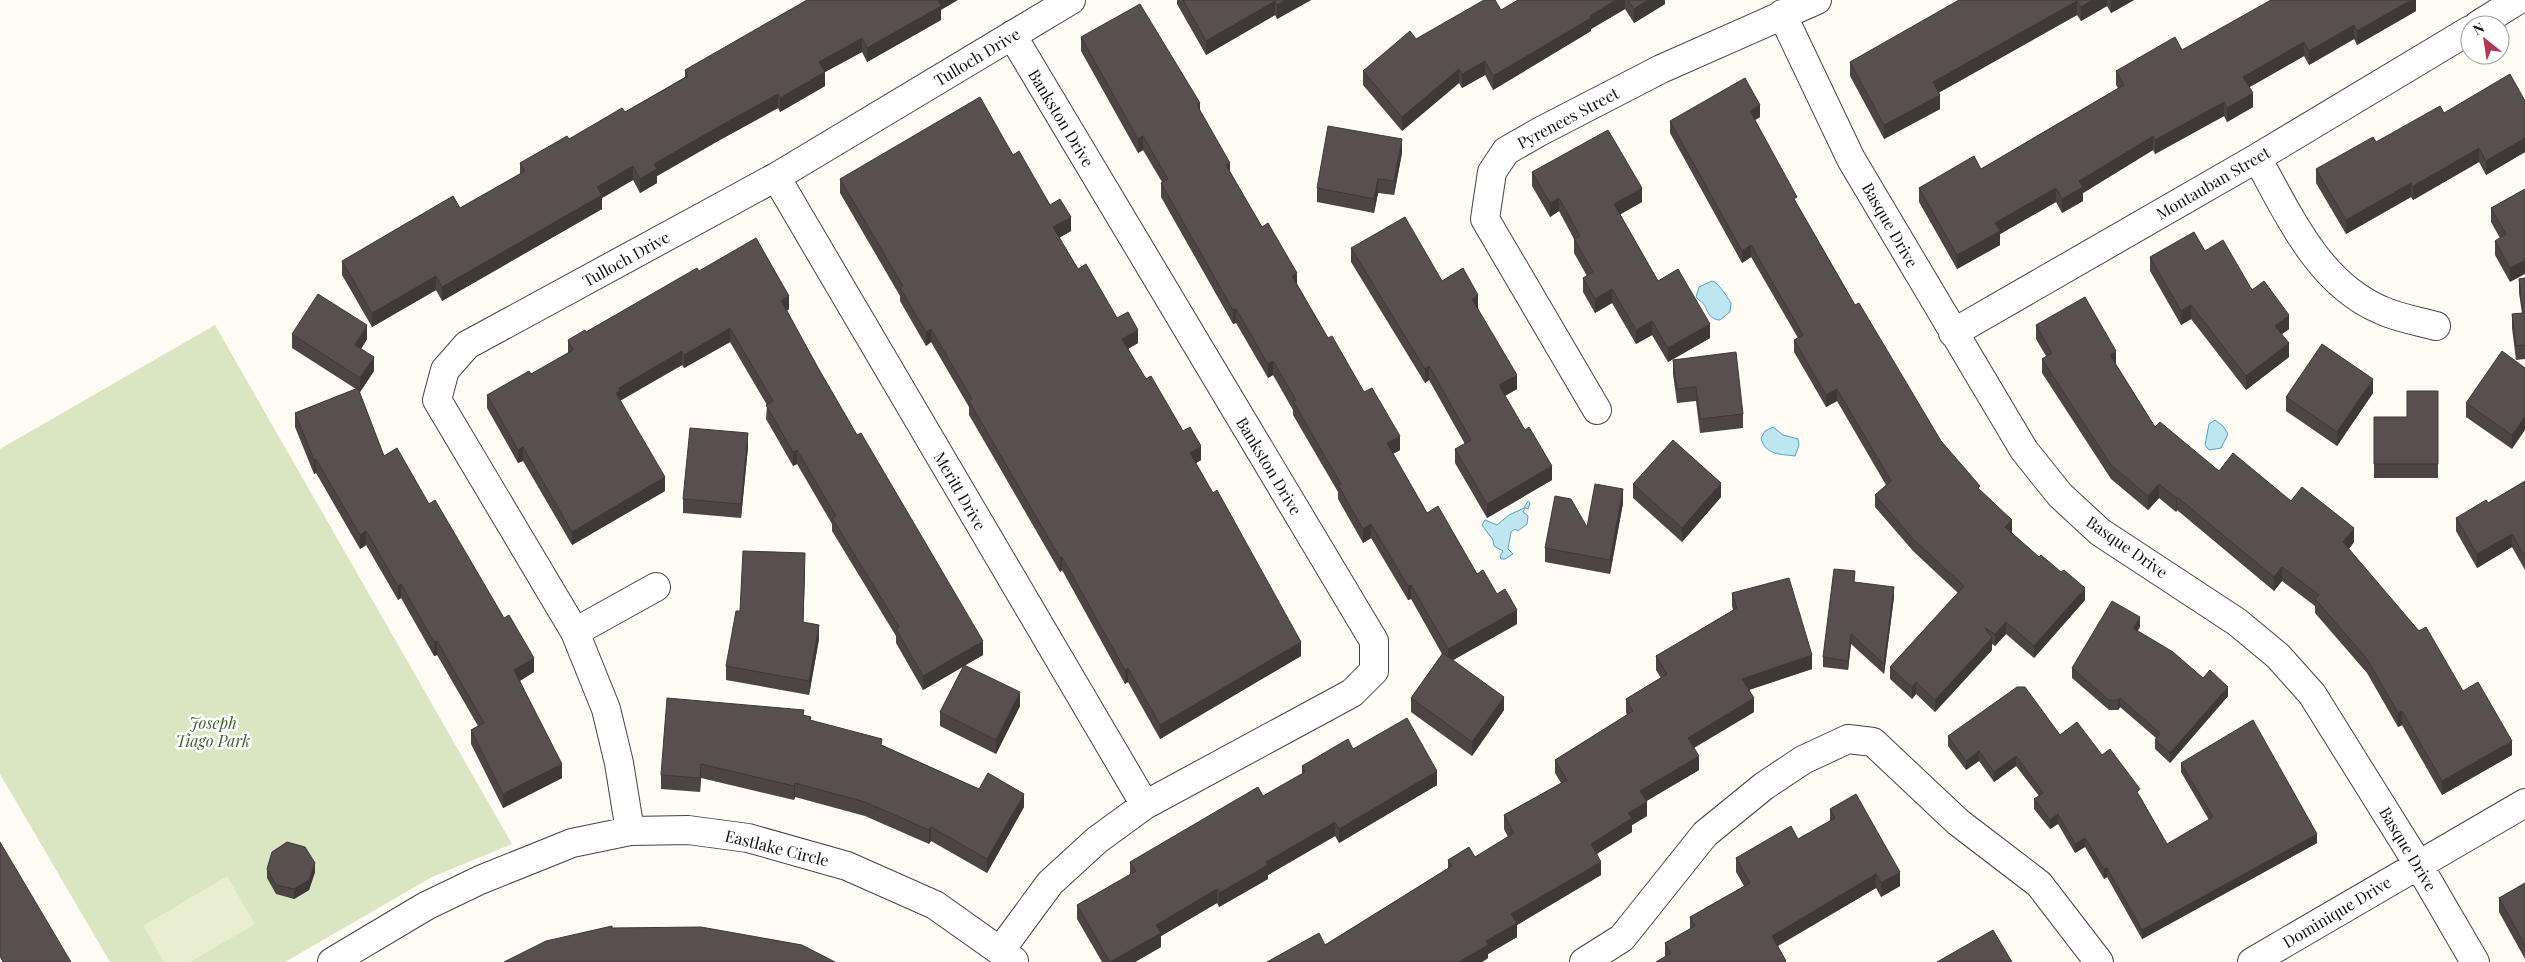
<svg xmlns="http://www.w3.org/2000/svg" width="2525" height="962" viewBox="0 0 2525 962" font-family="'Playfair Display',serif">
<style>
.green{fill:#dae5c1}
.pitch{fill:#e9eed1}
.water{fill:#bee6f0;stroke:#4ea5bf}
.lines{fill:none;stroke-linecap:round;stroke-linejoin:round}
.street-casing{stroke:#434343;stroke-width:30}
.street{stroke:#fff;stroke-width:28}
.wall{fill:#4c4543}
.shaded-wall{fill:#3e3837}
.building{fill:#58504e;stroke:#3e3837}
.labels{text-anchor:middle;stroke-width:5;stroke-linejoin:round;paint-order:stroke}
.street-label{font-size:16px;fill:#101010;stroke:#fff}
.park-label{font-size:16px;font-style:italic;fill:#3d6127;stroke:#fff}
</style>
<rect width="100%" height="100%" fill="#fefaf4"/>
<!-- green -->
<path class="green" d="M215 325 512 844 432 877 285 962H110L0 774V449Z"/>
<!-- pitch -->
<path class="pitch" d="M227 876 255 924 190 962H164L143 926Z"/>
<!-- water -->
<path class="water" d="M1712 281C1719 283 1727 297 1731 303L1730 312 1720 320C1711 320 1708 313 1705 306 1703 302 1698 300 1696 297L1699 287Z
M2215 420 2223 426 2228 434 2221 448 2209 450 2205 445 2209 424Z
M1773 427 1783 435 1798 439 1799 445 1795 456C1780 454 1765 455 1761 438L1765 431Z
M1528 501 1530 503 1528 509 1525 508 1523 512 1528 516 1527 524 1518 531 1515 529 1511 532 1508 549 1513 554 1505 559H1501L1500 556 1503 551 1494 546 1493 540 1482 525 1485 520 1497 525 1509 515 1524 508Z"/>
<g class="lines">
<defs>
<path id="street" d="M1782 14 1851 159 2024 450 2060 495 2100 532 2237 622 2278 656 2312 694 2418 864 2475 962
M2478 25 2518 0
M2257 158C2289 215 2318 283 2381 310 2398 318 2418 321 2436 326
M776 177 1145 805
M1953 333 2257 158 2470 30
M1597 410 1485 219 1492 172 1506 151 1541 131 1661 69 1817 0
M575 632 656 587
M630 831 619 763 606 709 575 632 437 400 445 370 467 345 776 177 1071 0
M1000 951 1050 883 1097 840 1145 805 1352 693 1374 671V641L1012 35
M332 962 426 906 480 880 572 843 630 831 688 830 748 838 847 866 935 905 1014 961
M1584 962 1622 938 1705 834 1764 786 1803 760 1848 739 1873 742 1958 822 2039 884 2099 962
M2252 962 2525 803"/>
</defs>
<!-- street casing -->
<use href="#street" class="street-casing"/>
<!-- street -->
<use href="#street" class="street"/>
</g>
<!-- wall -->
<path class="wall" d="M1177 0H1311L1277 19 1275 15 1206 55 1177 4Z
M1518 0H1665V4L1634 23 1625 9 1591 29V31L1493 90 1485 75 1462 88 1459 83 1402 131 1363 85V71L1416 39 1501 10Z
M1974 0H2134L2111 13 2107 6 2081 21 2077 15 1938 93 1940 109 1884 139 1850 76V62Z
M2416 0V11L2357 45 2354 39 2309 65 2304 56 2249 87 2253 107 2227 122 2224 116 2155 154 2153 150 2083 193V201L2062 213 2056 202 2000 234V245L1957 269 1919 202V188L1981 169 2118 88 2116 85V71L2182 50Z
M941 10V20L867 62 862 52 825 72V86L780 112 778 108 718 141 657 176V183L640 193 633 180 602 198V209L442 301 436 290 372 327 342 275V261L460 208 520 174V163L625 112 685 77V70Z
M1081 37 1200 111 1230 173 1262 227 1297 284 1328 338 1364 392 1400 450 1393 454 1427 513 1477 574 1497 594 1517 624 1453 660 1504 710 1472 756 1411 712V698L1442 654 1411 599 1408 600 1371 538 1363 543 1338 499V492L1293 415V410L1273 375 1268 378 1236 323 1233 324 1161 197V183L1162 182 1143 150 1138 153 1081 51Z
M2525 101V152L2486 175 2479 162 2413 200 2411 197 2346 234 2316 183V169L2444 113Z
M1760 117 1755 120 1797 204 1855 305 1941 441 2012 532V533L2085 600 2034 658 2006 634 1995 646 1992 644V650L1935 712 1916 694 1912 699 1890 679V667L1958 593 1913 551 1875 507V495L1886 485 1837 401 1826 407 1794 352V340L1798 338 1751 257 1742 263 1670 133V121Z
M1402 153 1394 195 1378 193 1374 213 1317 202V188Z
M1013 155 1050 205 1071 231 1059 238 1078 269 1117 318 1138 343 1128 349 1146 379 1183 431 1201 460 1196 463 1301 656 1160 739 1128 682 1125 684 1062 570 1060 572 994 458 969 415V407L931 342 926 346 900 301V296L840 193V179Z
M1532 172 1642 202 1620 214 1658 281 1710 338 1668 362 1652 335 1636 344 1612 303 1595 313 1583 292V278L1587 276 1574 253V239L1559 211 1550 217 1532 186Z
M2525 189 2510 282 2495 255V241L2500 238 2491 222V208Z
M1351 248 1442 281 1478 309 1517 389 1505 396 1552 480 1487 518 1455 463V449L1465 444 1429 380 1425 383 1351 262Z
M2205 251 2252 290 2289 329 2282 334 2289 357 2246 390 2191 319 2181 325 2150 271V257Z
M699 271 789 309 787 311 817 366 983 655 965 665 1020 706 996 754 940 726V712L964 666 923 690 896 643V636L832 531V524L797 464 793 466 766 419 767 405 730 342 684 368 682 365 620 400 665 491 572 545 523 461 518 463 487 408V395L531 374 568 353V340L586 332Z
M2525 278V359L2516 360 2512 328V314L2522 313 2519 293V279Z
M2036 325 2116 365 2155 427 2219 471 2291 501 2354 542 2349 549 2463 691 2512 755 2442 795 2402 725 2398 727 2367 673 2315 613V606L2282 581 2274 591 2177 510 2176 512 2159 498 2148 510 2111 479 2042 373V359L2046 356 2036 339Z
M292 334 367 339 361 349 374 371 360 392 359 391 384 456 429 504 534 672 520 681 562 778 503 808 471 744V730L478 726 437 655 434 656 401 598 398 600 366 545 360 549 316 473 314 474 295 427V413L356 389 292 348Z
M1673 360 1743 414V428L1700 433 1696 401 1677 403 1673 374Z
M2525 368 2512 449 2466 417V403Z
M2438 391V478H2374V417H2407Z
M2373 393 2337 446 2286 411V397Z
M748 447 741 518 683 513V499Z
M2525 481V570L2512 547 2477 568 2456 531V518L2488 503Z
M1633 484 1721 497 1682 542 1633 498Z
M1623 503 1610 574 1545 562V548L1587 527Z
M805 567 803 623 819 639 809 695 726 680V666L740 611Z
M1855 582 1894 597 1884 674 1851 644 1848 670 1823 667V657Z
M1732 593 1812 669 1749 690 1754 712 1694 748 1699 770 1646 801 1647 816 1632 825V832L1597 854 1601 875 1517 925V937L1488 954V958L1482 962H1267L1325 945 1448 868V860L1475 857 1508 837 1504 829V815L1561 783 1555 773V760L1627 715 1626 712V699L1661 678 1656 670V656L1733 610 1732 606Z
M2140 627 2137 631 2228 696 2170 763 2155 749V740L2156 738 2120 707 2118 710H2109L2072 678V668Z
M804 715 811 721 882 745 979 789 1024 807 987 873 931 841 929 844 865 816 795 797 794 800 701 778 700 792 661 789V775Z
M2060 735 2102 755 2140 796 2167 844 2209 820 2181 772V763L2317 843 2142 939 2107 877 2104 879 2085 847 2075 853 2058 824 2050 829 2034 809V799L2039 796 2016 766 1994 782 1979 761 1966 770 1948 746V736Z
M1353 749 1437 785 1339 843 1335 836 1268 875V879L1219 907 1217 903 1161 936V947L1135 962H1102L1077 919V905L1130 875V862L1263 796 1302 774V766Z
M1830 809 1900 886 1881 897 1876 888 1778 946 1786 962 1665 956V943L1690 929V917L1744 886 1736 872V858L1798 839 1830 821Z
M267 869 315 872 309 890 294 899 276 894 267 878Z
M2525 883V959L2499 912V898Z"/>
<!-- shaded-wall -->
<path class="shaded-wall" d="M937 0H958L941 10V20L867 62V48Z
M1286 0H1311L1277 19V5Z
M1616 0H1625V9L1591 29V31L1493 90V76Z
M1648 0H1665V4L1634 23V9Z
M2093 0H2107V6L2081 21V7Z
M2111 0H2134L2111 13Z
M2411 0H2416V11L2357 45V31Z
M1275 1V15L1206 55V41Z
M2077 1V15L1933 96V82Z
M2354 25V39L2309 65V51Z
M862 38V52L825 72V86L780 112V98L819 62Z
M2304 42V56L2243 91V77Z
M1485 61V75L1462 88V74Z
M1459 69V83L1402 131V117Z
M2253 93V107L2227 122V108Z
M778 94V108L718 141 657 176V183L640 193V179L654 164 718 127Z
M1940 95V109L1884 139V125Z
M2224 102V116L2155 154V140Z
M1200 103V117L1197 105Z
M1760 105V117L1750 123V111Z
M1143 136V150L1138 153V139Z
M2153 136V150L2083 193V201L2062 213V199L2079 181Z
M2525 138V152L2486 175V161Z
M1402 139V153L1394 195V181Z
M2479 148V162L2413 200V186Z
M1230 163V177L1226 165Z
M633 166V180L602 198V209L442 301V287L597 187Z
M1378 179V193L1374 213V199Z
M2411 183V197L2346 234V220Z
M1642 188V202L1614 218V204Z
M2056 188V202L2000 234V245L1957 269V255L1995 223Z
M1559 198V211L1550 217V203Z
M1071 217V231L1053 241V227Z
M1751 245V257L1742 263V251Z
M2525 260V274L2510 282V268Z
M1297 273V287L1292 276Z
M436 276V290L372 327V313Z
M1612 289V303L1595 313V299Z
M1478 295V309L1472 313V299Z
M789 296V309L781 314V300Z
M2191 305V319L2181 325V311Z
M1236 309V323L1233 324V310Z
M2289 315V329L2275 339V326Z
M1652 321V335L1636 344V330Z
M1710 324V338L1668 362V348Z
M367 325V339L355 359V345Z
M730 328V342L684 368V355Z
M931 329V342L926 346V332Z
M1138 330V343L1122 352V339Z
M2289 343V357L2246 390V376Z
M682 351V365L620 401 616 393 619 388Z
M2116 351V365L2110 355Z
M374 357V371L360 392V378Z
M1273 361V375L1268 378V364Z
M1429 366V380L1425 383V369Z
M1517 375V389L1499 399V385Z
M2373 379V393L2337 446V432Z
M1837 389V401L1826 407V395Z
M2525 416V430L2512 449V435Z
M748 433V447L741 518V504Z
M1400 436V450L1387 457V443Z
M1201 446V460L1190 467V453Z
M523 447V461L518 463V450Z
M797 450V464L793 466V452Z
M316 459V473L314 474V460Z
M1552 466V480L1487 518V504Z
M665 477V491L572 545V532Z
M1721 483V497L1682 542V528Z
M2159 484V498L2148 510V496Z
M1623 489V503L1610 574V560Z
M2177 497V510L2176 512V498Z
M2012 520V532L2005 539V527Z
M1371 524V538L1363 543V529Z
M2354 528V542L2343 556V542Z
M366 531V545L360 549V535Z
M2512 534V547L2477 568V554Z
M805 553V567L803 636V622Z
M1062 557V570L1060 572V558Z
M2282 567V581L2274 591V577Z
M401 584V598L398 600V586Z
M1411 585V599L1408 600V586Z
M1894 587V597L1884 674V664Z
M2085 588V600L2034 658V646Z
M1517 610V624L1448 663V649Z
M2140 617V627L2133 638V628Z
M2006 622V634L1995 646V634Z
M819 625V639L809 695V681Z
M1851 634V644L1848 670V661Z
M1992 638V650L1935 712V700Z
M437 641V655L434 656V642Z
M983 641V655L923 690V676Z
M1301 642V656L1160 739V725Z
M1812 655V669L1742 692V679Z
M534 658V672L514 684V670Z
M1128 668V682L1125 684V670Z
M1916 682V694L1912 699V687Z
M2228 687V696L2170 763V753Z
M1020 692V706L996 754V740Z
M1504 697V710L1472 756V742Z
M1754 698V712L1688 751V738Z
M2120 698V707L2118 710V700Z
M2402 711V725L2398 727V713Z
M2512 741V755L2442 795V781Z
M1979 751V761L1966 770V761Z
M1699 756V770L1640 805V791Z
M2016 756V766L1994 782V772Z
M562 764V778L503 808V794Z
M701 764V778L700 792V778Z
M1437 771V785L1339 843V829Z
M795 783V797L794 800V786Z
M1024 794V807L987 873V859Z
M1647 802V816L1632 825V832L1591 857V844L1628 813Z
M2058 814V824L2050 829V820Z
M1335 822V836L1268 875V879L1219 907V893L1266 862Z
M931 827V841L929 844V830Z
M2317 834V843L2142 939V930Z
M2085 838V847L2075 853V844Z
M1601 862V875L1517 925V937L1488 954V958L1482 962H1459L1486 941 1511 914Z
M315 863V872L309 890 294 899V889Z
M2107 868V877L2104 879V869Z
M1900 872V886L1881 897V883Z
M1876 874V888L1772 949V936Z
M1217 889V903L1161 936V947L1135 962H1111L1156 925Z"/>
<!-- building -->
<path class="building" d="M807 0H938L941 6 867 48 862 38 819 62 825 72 780 98 778 94 718 127 654 164 657 169 640 179 633 166 597 187 602 195 442 287 436 276 372 313 342 261 453 196 460 208 525 171 520 163 567 136 569 139 622 108 625 112 688 76 685 70Z
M1183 0H1286L1277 5 1275 1 1206 41Z
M1484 0H1495L1501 10 1518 0H1616L1590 16 1591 18 1493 76 1485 61 1462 74 1459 69 1402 117 1363 71 1410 31 1416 39Z
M1628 0H1648L1634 9Z
M1959 0H2093L2081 7 2077 1 1933 82 1940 95 1884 125 1850 62Z
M2271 0H2411L2357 31 2354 25 2309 51 2304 42 2243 77 2253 93 2227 108 2224 102 2155 140 2153 136 2079 181 2083 187 2062 199 2056 188 1995 223 2000 231 1957 255 1919 188 1974 156 1981 169 2124 85 2116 71 2175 37 2182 50Z
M1140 4 1200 103 1197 105 1230 163 1226 165 1262 227 1268 223 1297 273 1292 276 1328 338 1332 336 1364 392 1372 388 1400 436 1387 443 1427 513 1438 506 1477 574 1483 570 1497 594 1505 589 1517 610 1448 649 1411 585 1408 586 1371 524 1363 529 1338 485 1341 484 1293 401 1296 400 1273 361 1268 364 1236 309 1233 310 1161 183 1168 179 1143 136 1138 139 1081 37Z
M2510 74 2525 101V138L2486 161 2479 148 2413 186 2411 183 2346 220 2316 169 2373 137 2376 142 2440 106 2444 113Z
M1745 78 1760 105 1750 111 1797 197 1794 199 1855 305 1859 303 1941 441 1980 486 1978 488 2012 520 2005 527 2039 557 2041 555 2061 572 2064 570 2085 588 2034 646 2006 622 1995 634 1985 628 1992 638 1935 700 1916 682 1912 687 1890 667 1964 586 1913 539 1875 495 1891 481 1837 389 1826 395 1794 340 1803 335 1751 245 1742 251 1670 121Z
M980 97 1013 155 1019 151 1050 205 1060 199 1071 217 1053 227 1078 269 1086 264 1117 318 1128 312 1138 330 1122 339 1146 379 1151 376 1183 431 1190 427 1201 446 1190 453 1213 493 1217 490 1301 642 1160 725 1128 668 1125 670 1062 557 1060 558 994 444 969 401 972 399 931 329 926 332 900 288 903 286 840 179Z
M1328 126 1402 139 1394 181 1378 179 1374 199 1317 188Z
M1608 130 1642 188 1614 204 1658 281 1678 269 1710 324 1668 348 1652 321 1636 330 1612 289 1595 299 1583 278 1593 272 1574 239 1580 236 1559 198 1550 203 1532 172Z
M2525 189V260L2510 268 2495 241 2506 234 2491 208Z
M1405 217 1442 281 1463 268 1478 295 1472 299 1517 375 1499 385 1525 430 1529 427 1552 466 1487 504 1455 449 1471 440 1429 366 1425 369 1351 248Z
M2194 232 2205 251 2223 240 2252 290 2264 281 2289 315 2275 326 2289 343 2246 376 2191 305 2181 311 2150 257Z
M756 238 789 296 781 300 817 366 857 435 861 433 983 641 923 676 896 629 899 627 832 518 836 516 797 450 793 452 766 405 773 401 730 328 684 355 682 351 619 388 620 391 616 393 665 477 572 532 523 447 518 450 487 395 529 371 531 374 573 350 568 340 585 330 586 332 697 268 699 271Z
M2525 278V345L2516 346 2512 314 2523 313 2519 279Z
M318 294 367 325 355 345 374 357 360 378 292 334Z
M2085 297 2116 351 2110 355 2155 427 2160 422 2219 471 2233 453 2291 501 2302 487 2354 528 2343 542 2419 631 2426 627 2463 691 2478 682 2512 741 2442 781 2402 711 2398 713 2367 659 2315 599 2319 595 2282 567 2274 577 2177 497 2176 498 2159 484 2148 496 2111 465 2042 359 2052 353 2036 325Z
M2322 344 2373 379 2337 432 2286 397Z
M2502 351 2525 368V416L2512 435 2466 403Z
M1736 352 1743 414 1700 419 1696 387 1677 389 1673 360Z
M358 388 384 456 397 448 429 504 435 500 504 618 509 615 534 658 514 670 562 764 503 794 471 730 484 723 437 641 434 642 401 584 398 586 366 531 360 535 316 459 314 460 295 413Z
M2407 391H2438V464H2374V417H2407Z
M690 428 748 433 741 504 683 499Z
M1673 440 1721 483 1682 528 1633 484Z
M2525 481V557L2512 534 2477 554 2456 518 2486 500 2488 503Z
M1595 484 1623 489 1610 560 1545 548 1555 496 1571 499 1587 527Z
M743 551 805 553 803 622 819 625 809 681 726 666 736 611H740Z
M1834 569 1855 571 1854 582 1894 587 1884 664 1851 634 1848 661 1823 657Z
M1789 578 1812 655 1742 679 1754 698 1688 738 1699 756 1640 791 1647 802 1628 813 1632 818 1591 844 1601 862 1511 914 1517 923 1486 941 1488 945 1459 962H1267L1319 933 1325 945 1452 866 1448 860 1469 847 1475 857 1514 833 1504 815 1567 780 1555 760 1633 711 1626 699 1667 674 1656 656 1737 608 1732 593Z
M2112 601 2140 617 2133 628 2173 652 2203 678 2210 670 2228 687 2170 753 2155 740 2160 733 2120 698 2118 700H2109L2072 668Z
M1443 653 1504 697 1472 742 1411 698Z
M964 665 1020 692 996 740 940 712Z
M2017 687H2025L2060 735 2077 722 2102 755 2110 749 2140 789 2137 792 2167 844 2213 817 2181 763 2253 720 2317 834 2142 930 2107 868 2104 869 2085 838 2075 844 2058 814 2050 820 2034 799 2043 793 2016 756 1994 772 1979 751 1966 761 1948 736Z
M667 698 804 710 803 715 811 717 810 720 882 739 881 745 979 789 988 773 1024 794 987 859 931 827 929 830 865 802 795 783 794 786 701 764 700 778 661 775Z
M1407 718 1437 771 1339 829 1335 822 1266 862 1268 865 1219 893 1217 889 1156 925 1161 933 1110 962 1077 905 1136 871 1130 862 1258 787 1263 796 1305 772 1302 766 1348 739 1353 749Z
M1856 794 1900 872 1881 883 1876 874 1772 936 1786 961 1785 962H1656L1671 953 1665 943 1695 926 1690 917 1750 883 1736 858 1791 826 1798 839 1835 818 1830 809Z
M0 842 71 962H3L0 956Z
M287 842 305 847 315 863 309 880 294 889 276 885 267 869 272 852Z
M2525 883V945L2499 898Z
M612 926V928L701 927 802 945 835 962H504L546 941Z
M1993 930 2012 962H1937Z"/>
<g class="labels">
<!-- street labels -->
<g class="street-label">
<text transform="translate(977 57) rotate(-31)" y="6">Tulloch Drive</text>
<text transform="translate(1061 118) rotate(59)" y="6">Bankston Drive</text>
<text transform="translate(1568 118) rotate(-28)" y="6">Pyrenees Street</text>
<text transform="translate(2213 183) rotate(-30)" y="6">Montauban Street</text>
<text transform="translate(1890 225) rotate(60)" y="6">Basque Drive</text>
<text transform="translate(626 259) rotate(-29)" y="6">Tulloch Drive</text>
<text transform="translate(1269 466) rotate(59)" y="6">Bankston Drive</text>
<text transform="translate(960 491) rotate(60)" y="6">Meritt Drive</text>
<text transform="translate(2127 547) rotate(35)" y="6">Basque Drive</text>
<text transform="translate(777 848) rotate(14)" y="6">Eastlake Circle</text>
<text transform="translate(2408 849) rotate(59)" y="6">Basque Drive</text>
<text transform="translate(2337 912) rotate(-31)" y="6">Dominique Drive</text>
</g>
<!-- park labels -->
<g class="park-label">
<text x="213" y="729">Joseph<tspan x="213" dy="18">Tiago Park</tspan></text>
</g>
</g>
<!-- north arrow -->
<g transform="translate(2485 40) rotate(330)"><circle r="24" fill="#ffffff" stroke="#9f9f9f"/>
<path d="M0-4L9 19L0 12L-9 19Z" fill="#b13752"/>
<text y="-8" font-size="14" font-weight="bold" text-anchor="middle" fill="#101010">N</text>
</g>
</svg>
